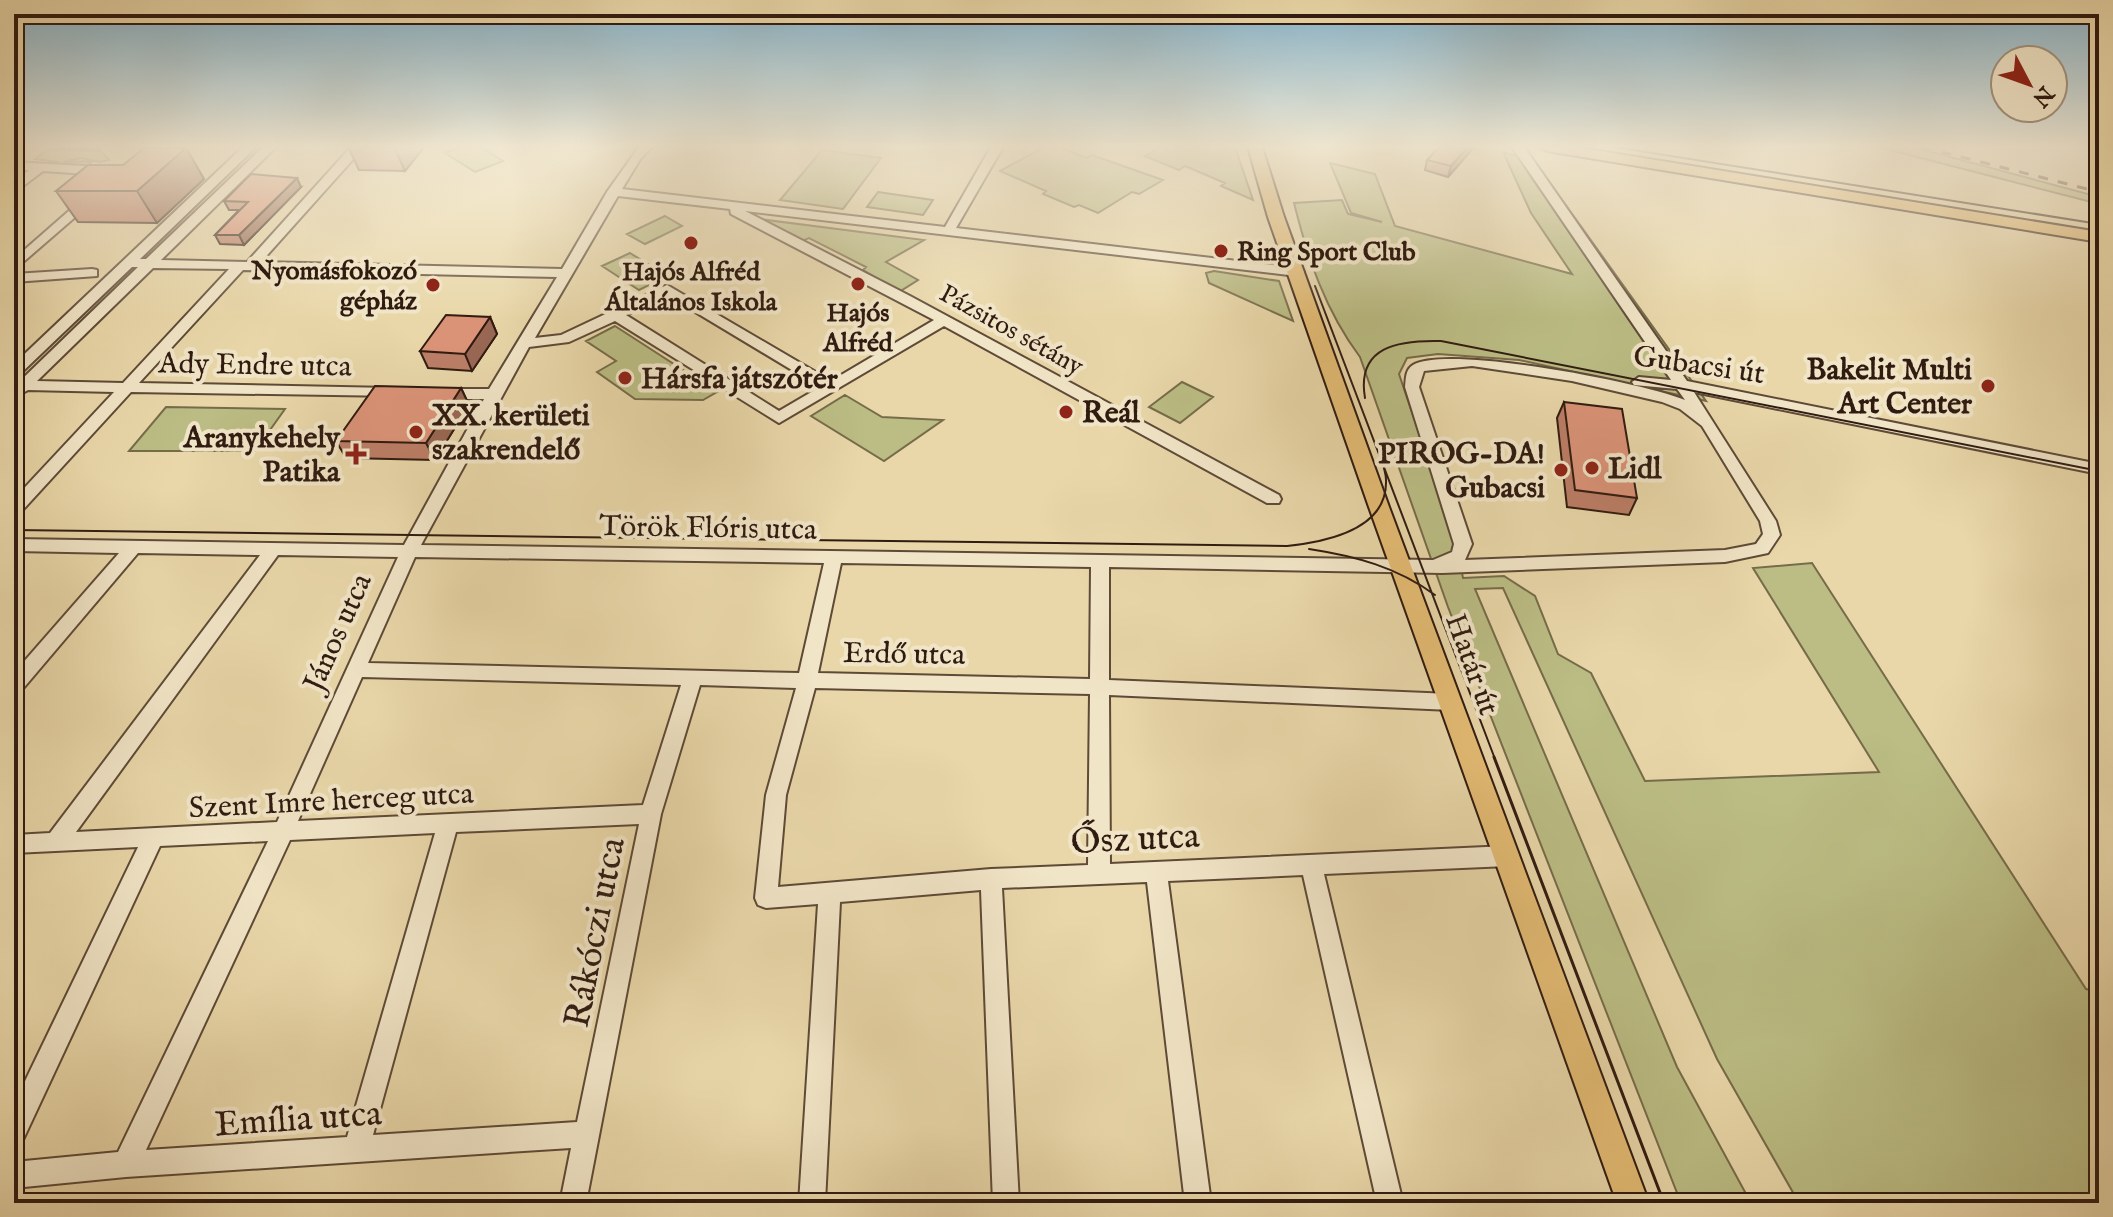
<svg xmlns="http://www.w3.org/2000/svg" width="2113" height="1217" viewBox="0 0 2113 1217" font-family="'IM FELL English',serif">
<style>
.green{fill:#bbbd84;stroke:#766c4a;stroke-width:2}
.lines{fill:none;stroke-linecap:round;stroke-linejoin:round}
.minor-casing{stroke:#5e4a37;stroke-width:4}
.major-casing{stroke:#301b11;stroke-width:4}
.minor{fill:#f1e5c7;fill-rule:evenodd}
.major{fill:#e4bc74;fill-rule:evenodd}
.tram-far1{stroke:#301b11;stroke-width:2}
.tram{stroke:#301b11;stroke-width:3}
.rail{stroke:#301b11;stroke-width:3;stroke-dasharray:10 10;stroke-linecap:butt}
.wall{fill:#bc7e67;stroke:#301b11;stroke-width:2}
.shaded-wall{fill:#996754;stroke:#301b11;stroke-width:2}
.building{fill:#db9378;stroke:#301b11;stroke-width:2}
.poi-dot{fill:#8f2418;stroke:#f1e5c7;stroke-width:3}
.labels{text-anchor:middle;stroke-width:8;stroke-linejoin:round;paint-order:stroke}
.far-poi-label{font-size:26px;font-weight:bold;fill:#301b11;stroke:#f1e5c7}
.far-street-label{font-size:26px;fill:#301b11;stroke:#f1e5c7}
.street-label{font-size:30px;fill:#301b11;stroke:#f1e5c7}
.poi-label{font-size:30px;font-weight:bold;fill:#301b11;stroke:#f1e5c7;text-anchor:start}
.near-street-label{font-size:36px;fill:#301b11;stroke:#f1e5c7}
</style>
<rect width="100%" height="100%" fill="#e9d7a9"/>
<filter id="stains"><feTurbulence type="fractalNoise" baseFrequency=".0025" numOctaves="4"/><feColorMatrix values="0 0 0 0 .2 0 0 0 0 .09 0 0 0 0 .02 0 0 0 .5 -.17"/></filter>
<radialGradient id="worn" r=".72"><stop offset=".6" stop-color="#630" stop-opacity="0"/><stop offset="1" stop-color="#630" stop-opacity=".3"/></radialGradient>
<!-- green -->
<path class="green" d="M460 147H481L503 161 475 172 445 153Z
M1044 147H1060L1086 158 1092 155 1163 180 1139 194 1132 192 1098 213 1079 205 1074 207 1043 194 1046 191 1000 171Z
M1160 147H1235L1253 200 1221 186 1225 183 1185 166 1179 170 1145 156Z
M1878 147H1913L2099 197V204Z
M47 150 101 151 109 160 100 162 81 158 63 162 92 161 84 171 40 165 59 162 35 159Z
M822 150 881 158 843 209 780 200Z
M1503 152 1535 162 1706 401 1519 360 1438 354 1407 358 1399 374 1456 542 1463 578 1504 576 1535 596 1558 654 1591 673 1645 781 1879 772 1753 568 1812 563 2086 989 2099 992V1203H1799L1717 1059 1503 588 1475 589 1677 1067 1751 1203H1681L1448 607 1360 357C1325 310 1308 259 1294 203L1342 200 1348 214 1382 222 1351 213 1330 163 1375 174 1395 226 1572 274 1531 213Z
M878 192 933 200 923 215 867 207Z
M665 216 682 226 645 244 627 234Z
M759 219 924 240 886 262 918 280 899 292 863 270 866 267 809 238 802 241Z
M630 253 667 276 639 290 602 266Z
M1214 271 1279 281 1293 321 1209 283 1206 273Z
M615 326 717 392 703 400 635 399 597 372 616 361 586 341Z
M1182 382 1213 397 1180 423 1149 407Z
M845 395 882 417 943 420 884 461 811 416Z
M166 407 285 409 255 451H129Z"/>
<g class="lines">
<defs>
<path id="minor" d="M243 147H256L140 259H146L263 147H276L161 260 247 262 351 147H364L261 262 562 269 607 192 639 147H652L641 158 622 189 945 227 991 147H1003L956 228 1297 268 1304 272 1297 276 745 211 910 296 1279 495 1281 499 1279 503H1267L944 326 779 423 615 321 569 342 529 347 421 545 1433 560 1452 552 1454 544 1405 387C1406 379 1405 370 1413 365 1447 344 1645 383 1685 400L1677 389 1634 385 1632 382 1639 377 1671 380 1512 147H1524L1687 381 2099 464V474L1694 392 1776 521 1780 535 1768 553 1725 562 1442 573 1109 567V680L1451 694 1458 697 1461 702 1458 707 1451 710 1109 695 1110 864 1508 846 1516 849 1519 856 1516 863 1508 866 1324 874 1403 1203H1377L1303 875 1168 881 1211 1203H1185L1147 882 1002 888 1019 1203H993L981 890 840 902 825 1203H799L818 904 766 908 758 905 755 898 766 795 796 688 700 685 661 814 586 1203H560L571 1148 126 1177 14 1188V1162L118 1152 268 841 160 846 23 1140 14 1144V1104L138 847 14 853V835L50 833 260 555 138 553 21 691 14 694V673L119 553 14 551V539L404 545 484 399H441L433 394 441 389H489L557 277 243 270 139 383 391 388 396 390V396L131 392 20 513 14 515V499L114 392 28 390 19 395 14 393V380L20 381 138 267H132L19 375 14 376V364ZM618 196 730 209 731 214 934 320 831 381 667 285 561 335 535 338ZM153 268 229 269 123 383 37 381ZM667 295 820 387 779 411 626 315ZM1472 366 1572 381 1662 402 1680 409 1702 426 1760 521 1763 534 1756 544 1725 550 1465 560 1472 544 1419 387 1424 371ZM278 555 398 557 277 822 76 832ZM415 557 824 563 799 673 368 663ZM841 563 1091 567 1090 679 818 673ZM362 677 681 685 643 805 298 821ZM815 688 1090 694 1088 865 991 869 778 887 786 795ZM639 824 577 1122 373 1135 456 832ZM435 833 347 1137 146 1150 290 840Z
M14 162 102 167 108 171 102 175 43 171 14 193V183L29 170H14Z
M86 196 96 199 14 270V259Z
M92 269 97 270V276L14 282V274Z"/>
<path id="major" d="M1248 147H1262L1284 217 1389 507 1649 1203H1617L1369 507 1268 217Z
M1540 147H1575L2099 232V242L1547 151Z"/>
</defs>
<!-- minor casing -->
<use href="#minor" class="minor-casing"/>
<!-- major casing -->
<use href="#major" class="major-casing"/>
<!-- minor -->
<use href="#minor" class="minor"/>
<!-- major -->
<use href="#major" class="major"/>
<!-- tram-far1 -->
<path class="tram-far1" d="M1614 147 2099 224
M1315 286 1495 759
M1365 398C1356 346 1399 340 1441 341L2099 471
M14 530 1287 546C1325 542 1388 530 1386 480 1386 470 1381 460 1378 450
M1309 549C1355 556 1397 567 1435 595"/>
<!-- tram -->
<path class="tram" d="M1494 757 1664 1203"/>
<!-- rail -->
<path class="rail" d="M1922 147 2099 192"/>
</g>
<!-- wall -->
<path class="wall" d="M61 147H102L100 149H62Z
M348 147H424L405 171 359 170Z
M1474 147 1448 177 1425 170 1427 160Z
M186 148 204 179 157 223 78 222 56 191 123 165Z
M301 187 244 245 220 244 215 235 239 210H229L224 201Z
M490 317 497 334 472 371 428 368 420 351Z
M461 388 469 405 435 460 346 458 336 441Z
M1564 402 1637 498 1629 515 1567 507 1557 418Z"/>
<!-- shaded-wall -->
<path class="shaded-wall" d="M394 147H424L405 171Z
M1468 147H1474L1448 177 1451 166Z
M186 148 204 179 157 223 137 191Z
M297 178 301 187 244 245 239 235Z
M490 317 497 334 472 371 465 354Z
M461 388 469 405 435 460 426 443Z"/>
<!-- building -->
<path class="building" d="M1439 147H1468L1451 166 1427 160Z
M144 148H186L137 191H56L88 165H123Z
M251 174 297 178 239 235H215L248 202 224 201Z
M446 315 490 317 465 354 420 351Z
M375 386 461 388 426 443 336 441Z
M1564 402 1622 409 1637 498 1575 490Z"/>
<!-- sky -->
<linearGradient id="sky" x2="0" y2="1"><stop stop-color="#87b6cf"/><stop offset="0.46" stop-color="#f5edd8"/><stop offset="1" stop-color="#f5edd8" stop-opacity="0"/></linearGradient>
<rect width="2113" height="318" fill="url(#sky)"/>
<!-- markers -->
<g class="poi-dot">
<circle cx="691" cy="243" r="8"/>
<circle cx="1221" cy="251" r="8"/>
<circle cx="858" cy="284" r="8"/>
<circle cx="433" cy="285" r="8"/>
<circle cx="625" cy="378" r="8"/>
<circle cx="1988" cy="386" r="8"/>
<circle cx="1066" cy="412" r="8"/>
<circle cx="416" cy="432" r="8"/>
<path d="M352 442h8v8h8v8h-8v8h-8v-8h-8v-8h8z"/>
<circle cx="1592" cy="468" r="8"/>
<circle cx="1561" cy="470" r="8"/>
</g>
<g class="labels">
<!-- far-poi labels -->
<g class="far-poi-label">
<text x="1237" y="260" text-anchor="start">Ring Sport Club</text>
<text x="417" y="279" text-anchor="end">Nyomásfokozó<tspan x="417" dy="30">gépház</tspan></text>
<text x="691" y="280">Hajós Alfréd<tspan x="691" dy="30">Általános Iskola</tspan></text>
<text x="858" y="321">Hajós<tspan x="858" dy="30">Alfréd</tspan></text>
</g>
<!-- far-street labels -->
<g class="far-street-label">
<text transform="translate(1012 329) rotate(29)" y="9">Pázsitos sétány</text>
</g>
<!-- street labels -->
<g class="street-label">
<text transform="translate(255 364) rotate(1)" y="10">Ady Endre utca</text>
<text transform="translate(1699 364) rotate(8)" y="10">Gubacsi út</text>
<text transform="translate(708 527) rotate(1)" y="10">Török Flóris utca</text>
<text transform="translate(337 632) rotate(-66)" y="10">János utca</text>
<text transform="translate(904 653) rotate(1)" y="10">Erdő utca</text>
<text transform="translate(1473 664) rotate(70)" y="10">Határ út</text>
<text transform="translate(331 800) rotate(-3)" y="10">Szent Imre herceg utca</text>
</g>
<!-- poi labels -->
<g class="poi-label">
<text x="1972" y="379" text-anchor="end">Bakelit Multi<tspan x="1972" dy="34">Art Center</tspan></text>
<text x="641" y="388">Hársfa játszótér</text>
<text x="1082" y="422">Reál</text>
<text x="432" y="425">XX. kerületi<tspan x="432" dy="34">szakrendelő</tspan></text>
<text x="340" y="447" text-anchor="end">Aranykehely<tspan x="340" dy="34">Patika</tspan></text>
<text x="1545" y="463" text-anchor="end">PIROG-DA!<tspan x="1545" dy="34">Gubacsi</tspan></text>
<text x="1608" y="478">Lidl</text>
</g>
<!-- near-street labels -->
<g class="near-street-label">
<text transform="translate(1135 837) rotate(-3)" y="13">Ősz utca</text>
<text transform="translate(593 932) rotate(-79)" y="13">Rákóczi utca</text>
<text transform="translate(298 1117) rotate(-4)" y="13">Emília utca</text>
</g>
</g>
<!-- margin -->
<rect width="2113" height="1217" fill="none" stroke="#e9d7a9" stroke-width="48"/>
<rect x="16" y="16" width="2081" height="1185" fill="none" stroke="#301b11" stroke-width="4"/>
<rect x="24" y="24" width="2065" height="1169" fill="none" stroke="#301b11" stroke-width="2"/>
<!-- north arrow -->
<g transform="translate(2029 84) rotate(131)"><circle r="38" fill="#f1e5c7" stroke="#a4947e" stroke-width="2"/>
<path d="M0-6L14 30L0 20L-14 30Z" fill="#8f2418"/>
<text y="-12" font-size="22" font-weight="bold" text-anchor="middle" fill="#301b11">N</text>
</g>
<rect width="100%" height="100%" filter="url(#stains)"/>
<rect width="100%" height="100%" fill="url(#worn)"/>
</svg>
